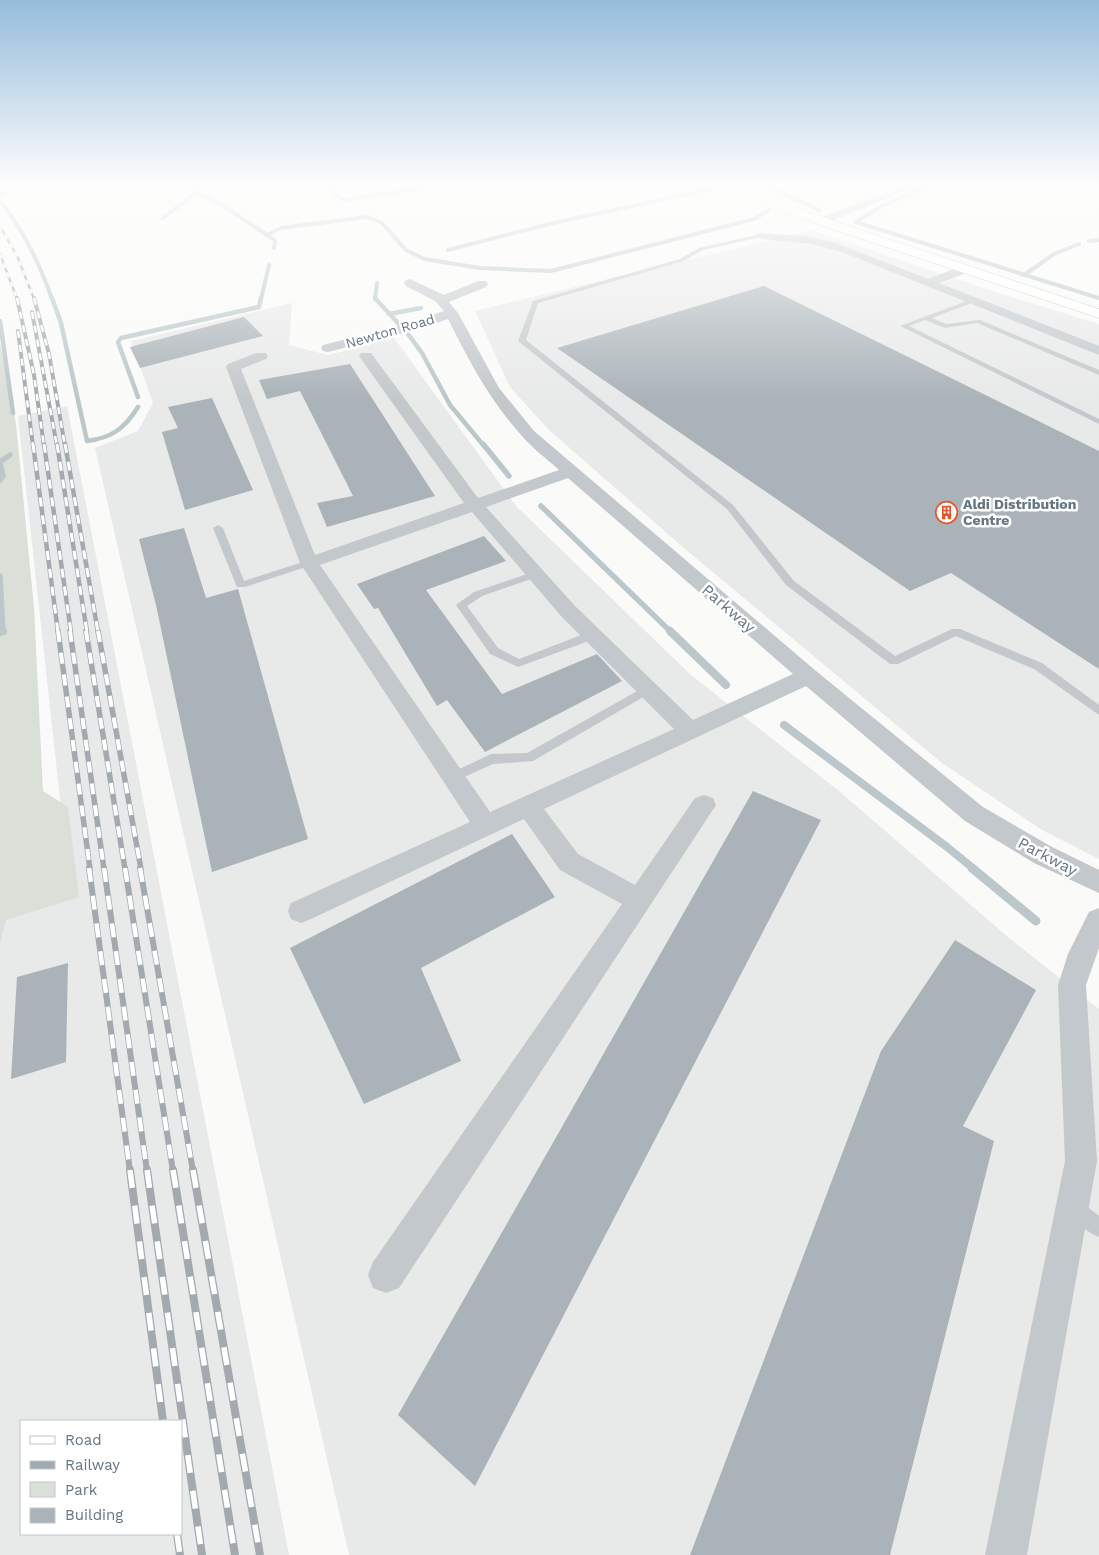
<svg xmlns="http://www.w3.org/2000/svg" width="1099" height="1555" viewBox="0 0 1099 1555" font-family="'Work Sans',sans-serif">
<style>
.built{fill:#e8e9e9;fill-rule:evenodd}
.green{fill:#dadfd7}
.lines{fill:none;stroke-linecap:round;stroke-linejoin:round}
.stream-far4{stroke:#bbc7cb;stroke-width:4}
.stream-far3{stroke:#bbc7cb;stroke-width:4.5}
.stream-far2{stroke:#bbc7cb;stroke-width:5.5}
.stream-far1{stroke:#bbc7cb;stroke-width:8}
.stream{stroke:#bbc7cb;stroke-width:9}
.building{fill:#aab3b9}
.secondary-casing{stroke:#b3babf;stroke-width:1}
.service{fill:#c3c8cc;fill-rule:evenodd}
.minor{fill:#c3c8cc;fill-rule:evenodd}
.secondary{fill:#fff;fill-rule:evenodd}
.rail-far5-casing{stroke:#a2aab0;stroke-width:2.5}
.rail-far4-casing{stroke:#a2aab0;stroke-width:4}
.rail-far3-casing{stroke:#a2aab0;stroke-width:4.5}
.rail-far2-casing{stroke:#a2aab0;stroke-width:5.5}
.rail-far1-casing{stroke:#a2aab0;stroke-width:6}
.rail-casing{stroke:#a2aab0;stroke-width:8}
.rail-far5{stroke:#fff;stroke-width:2;stroke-dasharray:5;stroke-linecap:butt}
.rail-far4{stroke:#fff;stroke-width:2.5;stroke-dasharray:7;stroke-linecap:butt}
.rail-far3{stroke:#fff;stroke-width:3;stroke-dasharray:9;stroke-linecap:butt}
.rail-far2{stroke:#fff;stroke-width:4;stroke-dasharray:11;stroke-linecap:butt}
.rail-far1{stroke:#fff;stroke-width:4.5;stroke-dasharray:14;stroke-linecap:butt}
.rail{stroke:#fff;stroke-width:5.5;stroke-dasharray:18;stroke-linecap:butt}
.labels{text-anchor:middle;stroke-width:5;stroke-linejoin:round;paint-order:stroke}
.far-street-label{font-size:14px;fill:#657683;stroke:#fff}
.far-poi-label{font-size:14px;font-weight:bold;fill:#657683;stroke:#fff;text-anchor:start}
.street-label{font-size:16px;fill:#657683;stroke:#fff}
</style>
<rect width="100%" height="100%" fill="#fafaf8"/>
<!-- built -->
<path class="built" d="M811 230 980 287 1099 324V859L1042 830 942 763 685 549 549 430 510 387 475 311Z
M292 303 289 345 328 355 394 338 517 507 691 675 839 791 1009 938 1099 1009V1555H349L95 448 138 431 153 403 131 341Z
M67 406 289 1555H0V926L2 918 71 899 18 416ZM21 1421H181V1534H21Z"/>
<!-- green -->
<path class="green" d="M0 343 16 424 34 608 43 791 68 807 79 897 6 920 0 943Z"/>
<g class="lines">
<!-- stream-far4 -->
<path class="stream-far4" d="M197 183 196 193 222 205 267 235
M320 183 343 200 459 183
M760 183 819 210
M936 183 882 206 856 222 1099 298
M0 196 8 191
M0 201C23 229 40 265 52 299
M163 218 196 193
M1089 241 1099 240
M274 248 275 241 267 235 281 228 367 217 382 223 406 250 424 259 480 268 551 271 754 219 769 210
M448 250 549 224 720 187
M1024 275 1054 254 1079 244
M261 299 269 265
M375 299 377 283"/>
<!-- stream-far3 -->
<path class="stream-far3" d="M52 298 61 323 87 441C112 438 125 428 138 407
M375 298 408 334 422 353 450 405 484 446
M389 314 421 308
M0 321 13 413
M138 397 118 342 121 338 259 307 261 298"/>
<!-- stream-far2 -->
<path class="stream-far2" d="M483 444 509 476
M0 480 3 476 0 462 10 455
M541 506 671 632
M0 576 3 632"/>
<!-- stream-far1 -->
<path class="stream-far1" d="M670 631 726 685
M0 632 3 631
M784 725 947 847 974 869"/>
<!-- stream -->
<path class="stream" d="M972 868 1036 921"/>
</g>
<!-- building -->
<path class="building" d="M764 286 1099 451V669L951 573 910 591 557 348Z
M244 317 263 336 140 368 130 347Z
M350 364 435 496 327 527 317 503 353 496 300 391 267 399 259 380Z
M212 398 253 490 185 510 162 432 178 428 168 407Z
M184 528 206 598 238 589 308 839 212 872 156 605 139 539Z
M484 536 506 561 426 590 502 694 597 654 622 681 485 752 447 700 437 706 378 608 374 609 357 584Z
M753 791 821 820 475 1486 398 1415Z
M512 834 555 897 421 968 461 1061 364 1104 290 948Z
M955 940 1036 990 963 1126 994 1141 890 1555H690L881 1051Z
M68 963 66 1062 11 1079 17 977Z"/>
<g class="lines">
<defs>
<path id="secondary" d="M728 183H743L781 201 825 218 1099 309V318L817 224 773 207Z"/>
</defs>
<!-- secondary casing -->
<use href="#secondary" class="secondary-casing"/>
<!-- service -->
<path class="service" d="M760 234 762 237 703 250 684 261 538 303 526 340 733 505 794 581 895 656 952 629H960L1042 663 1099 705V715L1034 669 956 636 898 664H890L786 585 727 509 518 341 533 301 680 259 699 248Z
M972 299 975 301 974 302 932 318 946 324 980 320 1099 370V375L977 323 945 328 925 320 909 326 1099 419V424L900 326Z
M218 525 223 528 244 581 309 560 314 563 312 565 245 587H237L213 528Z
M536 571 540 572V576L482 596 467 606 498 648 519 659 589 632H597L598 635 597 638 518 667 490 654 456 605 474 592Z
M648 685 654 689 652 692 533 761 493 764 453 782 449 780 447 777 449 774 491 754 527 753Z
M1074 1198 1080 1201 1099 1216V1237C1087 1232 1070 1219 1065 1207L1068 1201Z"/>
<!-- minor -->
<path class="minor" d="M911 183H926L825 223 821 224 816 221 817 219Z
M760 233 804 236 836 243 928 279 959 267H967L969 270 967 273 939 283 1099 346V355L842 252 811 244 756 238 754 236 756 234Z
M410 279 444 295 478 281H486L488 284 486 287 449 302 458 313 499 388 534 431 816 671 983 807 1052 847 1099 870V893L1034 863 965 821 806 686 544 809 578 854 635 885 695 798 704 795 713 798 716 805 399 1288 386 1293 373 1288 368 1275 373 1262 622 904 560 870 524 819 311 919 301 923 291 919 288 911 291 903 470 822 300 563 226 367 228 364 256 353H266L268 356 266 359 241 369 315 555 464 503 361 359 359 356 361 353H371L478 498 559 470C547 459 532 448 522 436 490 401 469 361 448 319L416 330 328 352 323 351 321 348 323 345 406 324 444 311 435 301 406 286 404 283 406 280ZM568 478 793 674 693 720 575 606 486 507ZM472 512 561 616 674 729 490 812 320 565Z
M1099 908V948L1086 985 1097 1161 1027 1555H985L1065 1161 1058 985 1068 954 1089 912Z"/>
<!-- secondary -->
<use href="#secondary" class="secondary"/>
<defs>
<path id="rail-far5" d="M0 226 18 258 34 299
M0 254 17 299"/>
<path id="rail-far4" d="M17 298 34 375 44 446
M34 298 49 354 65 446
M32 312 57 446
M18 331 33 446"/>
<path id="rail-far3" d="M33 444 58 632
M44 444 71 632
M57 444 87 632
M65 444 98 632"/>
<path id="rail-far2" d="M58 631 90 869
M70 631 104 869
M86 631 125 869
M98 631 141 869"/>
<path id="rail-far1" d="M89 868 130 1171
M104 868 147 1171
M125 868 173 1171
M140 868 193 1171"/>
<path id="rail" d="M130 1170 163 1421
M147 1170 202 1555
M173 1170 235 1555
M193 1170 260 1555
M177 1534 180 1555"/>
</defs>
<!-- rail-far5 casing -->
<use href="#rail-far5" class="rail-far5-casing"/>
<!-- rail-far4 casing -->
<use href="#rail-far4" class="rail-far4-casing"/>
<!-- rail-far3 casing -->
<use href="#rail-far3" class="rail-far3-casing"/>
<!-- rail-far2 casing -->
<use href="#rail-far2" class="rail-far2-casing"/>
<!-- rail-far1 casing -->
<use href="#rail-far1" class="rail-far1-casing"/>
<!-- rail casing -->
<use href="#rail" class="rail-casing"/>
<!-- rail-far5 -->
<use href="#rail-far5" class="rail-far5"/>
<!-- rail-far4 -->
<use href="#rail-far4" class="rail-far4"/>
<!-- rail-far3 -->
<use href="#rail-far3" class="rail-far3"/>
<!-- rail-far2 -->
<use href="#rail-far2" class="rail-far2"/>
<!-- rail-far1 -->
<use href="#rail-far1" class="rail-far1"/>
<!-- rail -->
<use href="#rail" class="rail"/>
</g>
<!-- sky -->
<linearGradient id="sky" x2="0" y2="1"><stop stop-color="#96bcdc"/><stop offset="0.46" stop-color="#fdfdfc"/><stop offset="1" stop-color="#fdfdfc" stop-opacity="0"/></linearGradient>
<rect width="1099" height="401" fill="url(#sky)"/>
<!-- icons -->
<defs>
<symbol id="building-ring" viewBox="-11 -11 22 22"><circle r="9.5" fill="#fff" stroke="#e4572e" stroke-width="1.5"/><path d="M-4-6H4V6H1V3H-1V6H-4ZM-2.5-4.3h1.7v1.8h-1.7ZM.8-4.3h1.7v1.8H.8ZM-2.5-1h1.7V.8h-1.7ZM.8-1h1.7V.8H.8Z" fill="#e4572e"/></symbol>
</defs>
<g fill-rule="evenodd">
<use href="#building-ring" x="934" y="500" width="25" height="25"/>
</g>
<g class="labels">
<!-- far-street labels -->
<g class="far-street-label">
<text transform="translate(390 331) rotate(-16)" y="5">Newton Road</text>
</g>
<!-- far-poi labels -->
<g class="far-poi-label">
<text x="963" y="509">Aldi Distribution<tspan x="963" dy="16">Centre</tspan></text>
</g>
<!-- street labels -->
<g class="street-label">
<text transform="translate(729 608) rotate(41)" y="6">Parkway</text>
<text transform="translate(1048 856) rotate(28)" y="6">Parkway</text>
</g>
</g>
<!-- legend -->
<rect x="20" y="1420" width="162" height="115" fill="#ffffff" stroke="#c1c8cd"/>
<rect x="30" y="1436" width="25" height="8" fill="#ffffff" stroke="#c1c8cd"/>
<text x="65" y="1445" font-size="15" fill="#657683">Road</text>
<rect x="30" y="1461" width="25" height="8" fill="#a2aab0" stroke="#c1c8cd"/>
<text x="65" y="1470" font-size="15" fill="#657683">Railway</text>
<rect x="30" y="1482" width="25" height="15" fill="#dadfd7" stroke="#c1c8cd"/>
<text x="65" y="1495" font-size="15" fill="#657683">Park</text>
<rect x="30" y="1508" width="25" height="15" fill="#aab3b9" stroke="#c1c8cd"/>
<text x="65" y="1520" font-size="15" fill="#657683">Building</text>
</svg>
